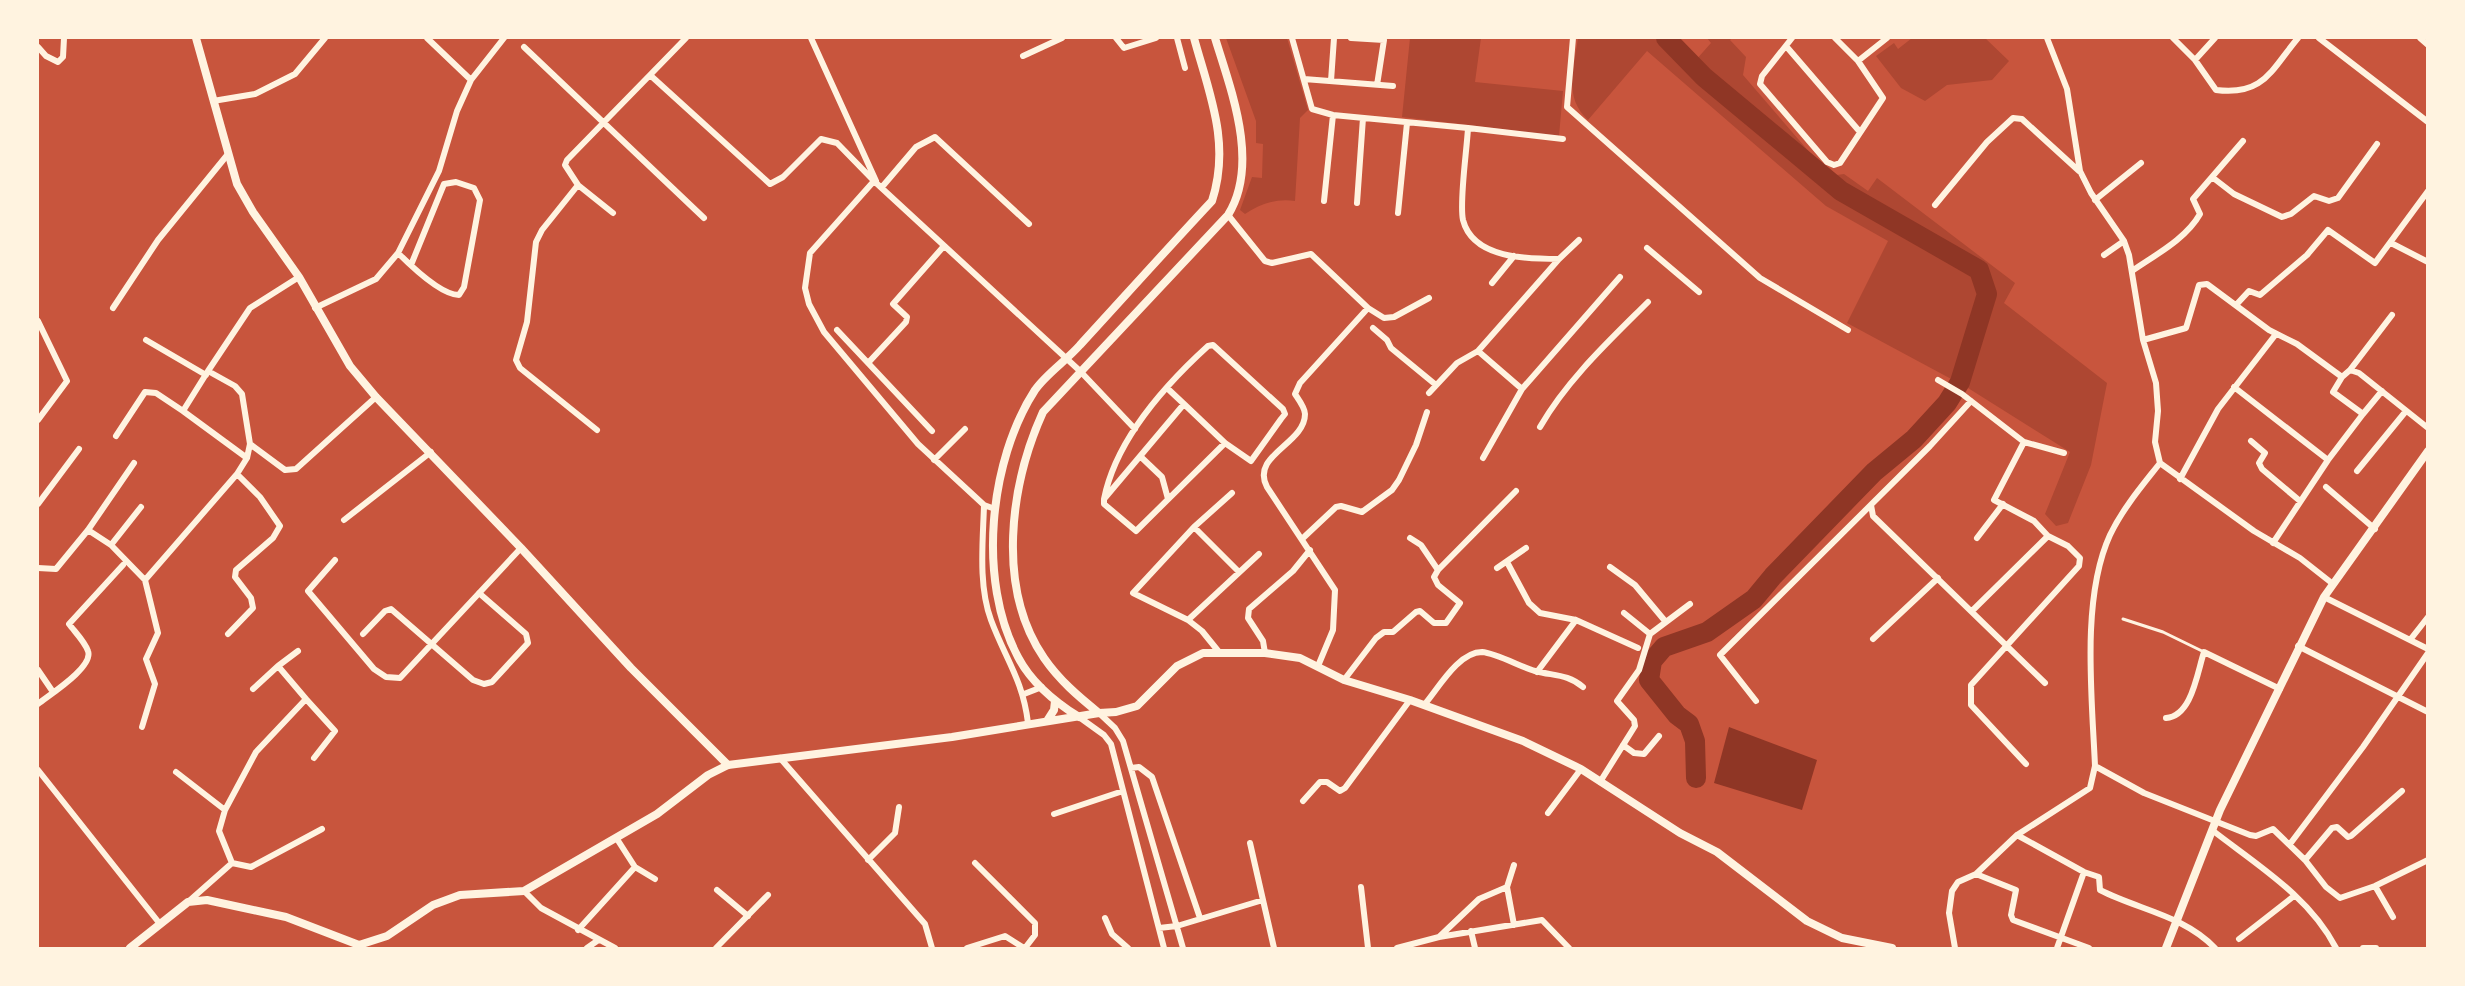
<svg xmlns="http://www.w3.org/2000/svg" width="2465" height="986" viewBox="0 0 2465 986" font-family="'DM Sans',sans-serif">
<style>
.green{fill:#ae4732}
.water{fill:#8f3625}
.lines{fill:none;stroke-linecap:round;stroke-linejoin:round}
.river{stroke:#8f3625;stroke-width:20}
.service{stroke:#fff3e0;stroke-width:3}
.minor{stroke:#fff3e0;stroke-width:6}
.tertiary{stroke:#fff3e0;stroke-width:8}
.secondary{stroke:#fff3e0;stroke-width:8}
</style>
<rect width="100%" height="100%" fill="#c8553d"/>
<!-- green -->
<path class="green" d="M1226 38H1287L1308 110 1300 118 1295 201C1277 198 1260 204 1245 214L1240 210 1252 177 1262 178 1263 144 1256 143V121Z
M1410 38H1481L1475 82 1563 91 1559 136 1402 117Z
M1578 38H1674L1695 61 1711 43 1707 38H1732L1730 40 1746 57 1743 75 1830 176 1844 174 1868 191 1877 178 2015 283 2004 303 2107 383 2091 465 2068 523 2056 526 2045 514 2070 452 1968 388 1847 323 1888 241 1826 206 1647 51 1588 120C1563 97 1574 68 1578 38Z
M1912 38H1985L2009 61 1992 80 1947 85 1925 101 1901 88 1876 56 1894 43 1898 49Z"/>
<!-- water -->
<path class="water" d="M1729 727 1817 760 1802 810 1714 783Z"/>
<g class="lines">
<!-- river -->
<path class="river" d="M1666 38 1704 77 1841 191 1979 270 1987 294 1960 382 1947 403 1914 439 1874 472 1773 576 1754 599 1707 632 1664 647 1652 661 1649 680 1677 715 1689 724 1695 741 1696 778"/>
<!-- service -->
<path class="service" d="M2123 619 2163 632 2204 652"/>
<!-- minor -->
<path class="minor" d="M427 38 471 80
M811 38 876 181
M1116 38 1124 48 1156 38
M1177 38 1185 68
M1292 38 1312 109 1333 115 1468 128
M1351 38 1384 40 1377 85
M1573 38 1567 107 1760 278 1848 330
M1792 38 1762 76 1760 84 1827 162 1834 165 1840 163 1883 98 1858 61 1835 38
M2047 38 2067 89 2080 171 2091 193 2124 241 2129 255 2143 340 2156 383 2158 411 2155 442 2160 463 2254 531 2300 558 2333 584
M2173 38 2195 60 2216 90C2264 96 2271 70 2298 38
M2319 38 2428 122
M2420 38 2428 45
M1786 46 1860 132
M38 47 46 56 58 62 63 57 64 38
M524 47 704 218
M1023 56 1062 38
M2195 60 2215 38
M1858 61 1887 38
M650 75 686 38
M1304 79 1393 86
M1331 81 1334 38
M213 101 255 94 295 74 325 38
M1563 139 1468 128C1467 149 1459 202 1463 220 1473 259 1528 259 1559 259L1579 240
M2212 177 2234 194 2282 217 2291 214 2314 196 2329 201 2338 198 2377 144
M874 181 810 253 805 288 809 304 824 332 918 444 984 505 995 509
M578 185 613 213
M882 187 916 147 935 137 1029 224
M2095 200 2141 163
M1324 201 1333 115
M1357 203 1363 118
M1935 205 1987 142 2013 118 2022 119 2079 171
M1398 213 1407 123
M1228 215 1265 261 1272 263 1311 254 1368 308
M2391 243 2428 262
M1647 248 1699 292
M398 253C411 266 441 295 459 295L464 287 480 200 474 188 456 182 444 184 411 265
M2104 255 2124 241
M2132 271C2155 255 2186 239 2200 214L2193 199 2243 141
M1492 283 1514 256
M2236 305 2249 291 2260 295 2307 255 2328 230 2375 263 2428 191
M113 308 158 240 228 154
M315 308 376 279 398 253 439 171 457 111 471 80 504 38
M38 321 67 381 38 420
M1373 328 1387 340 1391 348 1436 385
M837 330 932 431
M146 340 206 375
M2143 340 2186 328 2199 285 2207 284 2269 330 2297 344 2342 377 2350 370 2359 373 2428 428
M868 363 906 322 907 317 893 304 944 246
M2350 370 2392 315
M2342 377 2333 392 2363 414 2382 391
M1938 380 1962 394 2024 442 2064 453
M2234 387 2328 460
M1167 388 1184 404
M1522 389 1478 351 1559 259
M1429 393 1457 363 1478 351
M183 411 247 458
M1540 427C1567 380 1609 341 1648 302
M597 430 520 368 516 360 527 322 536 242 542 230 578 185 565 165 567 160 650 75 770 184 783 177 821 139 837 143 874 181 1080 371 1135 429
M116 436 145 392 156 393 183 411 208 371
M2251 441 2265 453 2259 463 2262 469 2300 501
M250 444 285 470 296 469 376 397
M1141 457 1162 477 1168 499
M1483 458 1522 389 1620 277
M934 460 965 429
M2357 471 2406 411
M2180 479 2218 409 2276 334
M2326 487 2375 529
M1104 499C1116 439 1164 386 1208 346L1213 345 1283 409 1285 414 1281 419 1251 461 1225 443 1184 404 1104 499V504L1136 531 1225 443
M38 504 79 449
M984 505C983 541 978 585 991 620 1005 658 1023 680 1028 723
M1871 505 1873 516 2045 683
M344 520 431 452
M1194 527 1239 572
M88 530 111 545 145 580 158 633 146 659 155 684 142 727
M1410 538 1421 545 1438 570
M1977 538 2003 504
M1302 539 1336 507 1341 506 1362 512 1392 490 1399 480 1416 445 1427 412
M2273 543 2328 460 2363 414
M111 545 141 507
M335 560 308 591 374 669 386 677 400 678 521 548
M1507 562 1529 603 1540 613 1576 620 1638 648
M1610 567 1635 585 1665 621
M38 568 56 569 88 530 134 463
M1497 568 1526 548
M145 580 237 474
M2324 597 2428 649
M1972 611 2048 536 2034 521 1994 500 2024 442
M1624 613 1650 634
M1188 620 1259 554
M228 634 253 608 251 598 235 577 236 570 273 538 280 526 260 497 237 474 247 458 250 444 242 394 235 386 208 371 250 308 299 277
M363 634 385 611 391 609 473 680 484 684 492 682 528 643 526 634 479 593
M1873 639 1938 578
M2410 640 2428 617
M2298 646 2428 712
M1219 652 1202 631 1188 620 1133 593 1194 527 1232 493
M1265 653 1263 641 1248 618 1249 609 1293 571 1310 550
M1318 666 1333 630 1335 590 1267 487C1250 455 1305 444 1305 414 1305 408 1299 400 1295 394L1300 383 1368 308 1384 318 1394 317 1429 298
M38 670 53 692
M1537 672 1576 620
M1344 680 1376 638 1384 632H1393L1416 612 1420 611 1434 623H1446L1460 603 1438 585 1434 577 1438 570 1516 491
M253 689 278 666
M1024 694 1042 687
M306 699 335 731 314 758
M1756 701 1720 655 1930 446 1971 401
M38 704C49 695 94 667 88 651 85 642 75 632 69 624L123 565
M1424 705C1438 689 1458 652 1482 652 1496 653 1521 667 1535 671 1554 676 1568 674 1583 687
M1099 713 1115 728 1123 741 1183 948
M1079 717 1104 735 1111 744 1164 948
M2166 718C2192 716 2197 673 2204 652L2280 689
M1623 745 1634 753 1644 754 1659 736
M780 758 925 924 932 948
M2026 764 1971 705V685L2079 566 2080 558 2068 546 2048 536
M2095 766 2144 793 2250 835 2256 836 2273 829 2305 860 2326 887 2340 898 2375 886 2428 860
M1131 768 1139 767 1152 777 1200 918
M38 770 160 924
M176 772 225 810
M1600 782 1635 726 1634 720 1617 701 1639 670 1650 634 1690 604
M1303 801 1320 782H1327L1340 791 1345 788 1410 700
M1548 813 1581 769
M1054 814 1123 791
M2212 830C2257 865 2309 896 2336 948
M2017 835 2084 872 2099 877 2100 890C2139 910 2183 915 2215 948
M1250 843 1263 900
M2290 844 2363 747 2428 653
M868 860 895 833 899 807
M2305 860 2332 828 2337 827 2348 837 2351 836 2402 791
M232 863 219 831 225 810 256 752 306 699 278 666 298 651
M232 863 251 867 322 829
M975 863 1035 923V935L1025 948
M635 867 655 879
M1976 874 2016 890 2011 915 2013 920 2089 948
M2375 886 2393 917
M1361 887 1368 948
M717 890 748 916
M524 891 541 908 615 948
M188 902 232 863
M1105 918 1112 934 1128 948
M1514 925 1507 887 1514 865
M1159 928 1177 926 1263 900 1274 948
M578 930 635 867 617 839
M1471 931 1475 948
M1439 937 1479 899 1507 887
M2239 939 2294 896
M587 948 597 941
M716 948 768 895
M967 948 1005 936 1024 948
M1397 948 1439 937 1542 920 1569 948
M1955 948 1949 913 1952 891 1958 882 1976 874 2017 835 2090 788 2095 766C2092 697 2081 598 2110 535 2123 508 2142 486 2160 463
M2057 948 2084 872
M2363 948H2376"/>
<!-- tertiary -->
<path class="tertiary" d="M196 38 237 184 253 212 299 277 350 366 376 397 521 548 631 668 728 765
M1099 713 1116 712 1137 706 1177 666 1203 653H1265L1300 658 1344 680 1410 700 1523 741 1581 769 1680 833 1717 852 1807 921 1842 938 1892 948
M2166 948 2220 810 2324 597 2428 451"/>
<!-- secondary -->
<path class="secondary" d="M1099 713C1079 697 1059 680 1044 658 996 588 1010 485 1043 412L1228 215C1260 164 1231 90 1215 38
M1079 717C1055 702 1031 682 1018 657 977 581 989 461 1035 390 1046 374 1067 360 1080 345 1124 297 1168 248 1212 201 1231 143 1209 93 1194 38
M1047 721 1054 710 1055 701
M130 948 188 902 207 900 286 917 359 945 387 936 433 905 460 895 524 891 657 814 708 775 728 765 952 737 1099 713"/>
</g>
<!-- border -->
<rect width="2465" height="986" fill="none" stroke="#fff3e0" stroke-width="78"/>
</svg>
